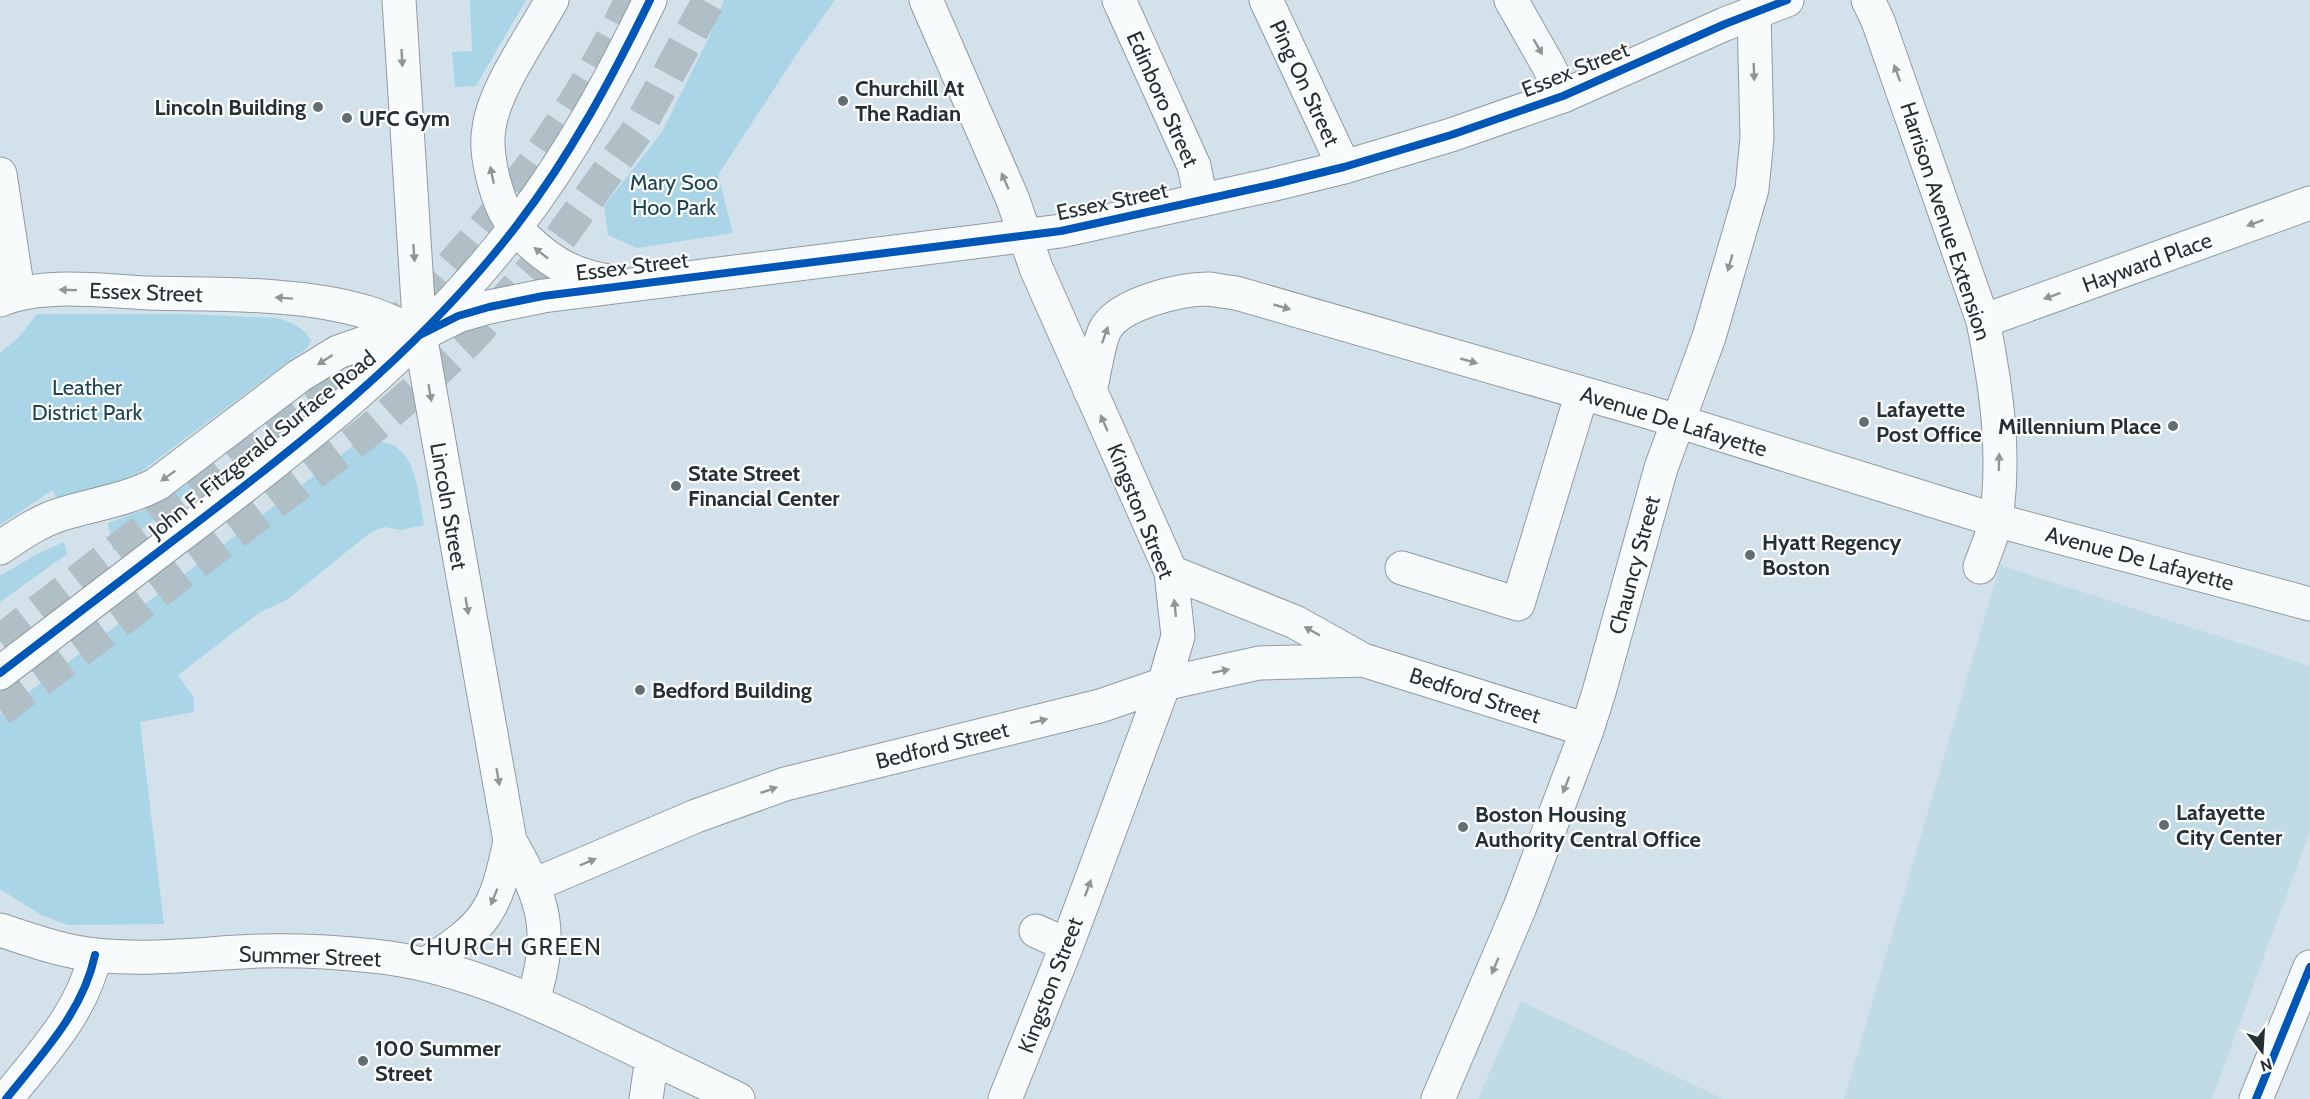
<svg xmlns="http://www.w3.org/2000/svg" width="2310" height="1099" viewBox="0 0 2310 1099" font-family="Cabin,sans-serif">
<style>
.built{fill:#c0dbe6}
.green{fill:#a9d5e7}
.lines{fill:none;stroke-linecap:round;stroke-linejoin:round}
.highway-tunnel{stroke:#b0bec6;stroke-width:33;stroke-dasharray:33 16;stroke-linecap:butt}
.minor-casing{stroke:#909ba1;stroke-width:35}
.major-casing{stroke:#909ba1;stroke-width:35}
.highway-casing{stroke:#909ba1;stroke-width:35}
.minor{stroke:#f8fbfc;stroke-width:33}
.major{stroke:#f8fbfc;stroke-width:33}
.highway{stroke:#f8fbfc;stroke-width:33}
.cycleway-casing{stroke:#fff;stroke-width:11}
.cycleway{stroke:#0057b8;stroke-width:8}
.oneway{fill:#8e9698}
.poi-dot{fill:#626e74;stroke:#fff;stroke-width:2}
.labels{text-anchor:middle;stroke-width:4.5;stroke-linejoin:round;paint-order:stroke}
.street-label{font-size:22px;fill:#253035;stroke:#fff}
.poi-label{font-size:22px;font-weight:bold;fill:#253035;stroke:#fff;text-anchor:start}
.park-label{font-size:22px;fill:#1b4454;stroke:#fff}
.neighbourhood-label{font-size:24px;letter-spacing:1.5px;fill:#253035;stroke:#fff}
</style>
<rect width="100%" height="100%" fill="#d3e2ea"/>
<!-- built -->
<path class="built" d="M2000 565 2310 666V831L2212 1099H1844Z
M1521 1001 1723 1099H1478Z"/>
<!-- green -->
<path class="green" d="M470 0H526L476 86 455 87 452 52 472 51Z
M724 0H835L802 46 718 175 733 233 637 248 608 235 604 206 662 132 710 35Z
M37 314H184L276 318C290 321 305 328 311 341L307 348 140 472 120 481 57 500 53 490 0 525V353L19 337Z
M370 441C418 438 417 491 424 525L401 530 384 527 371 532 288 599 259 613 178 675 194 698V712L140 722 164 924 68 925 41 915 0 889V714L353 446Z
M189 483 194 484V490L113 551 108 523 149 508Z
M64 542 67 554 0 602V576L37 554Z"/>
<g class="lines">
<!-- highway-tunnel -->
<path class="highway-tunnel" d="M0 641C71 586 142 531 213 476 269 432 326 389 379 340 478 247 573 123 631 0
M0 710 125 617 371 429 425 382 472 337 560 238 637 131 709 0"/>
<defs>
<path id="minor" d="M926 0 1013 200 1036 268 1171 572 1178 636 1164 684 1067 945 1005 1099
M1119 0 1194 166 1201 200
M1266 0 1344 167
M1511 0 1548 65 1563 96
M1868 0 1878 21 1983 321C1996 386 2006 453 1996 519 1993 535 1985 552 1980 567
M1983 321 2310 203
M1090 391C1094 376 1099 339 1106 328 1121 303 1181 289 1208 289 1217 290 1227 292 1236 293L1648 412 1995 520 2310 604
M1402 568 1518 604 1582 393
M1171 572 1295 622 1363 660 1587 730
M534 885 696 816 785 784 1100 706 1164 684 1200 676 1259 663 1363 660
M1036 931 1067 945
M1438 1099 1520 907 1587 730 1599 692 1661 468 1709 337 1752 189 1757 138 1754 13"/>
<path id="major" d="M399 0 420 335 510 841C545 902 554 931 533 1000
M0 174 18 292
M515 227C542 257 570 276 610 281
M0 300C42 282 103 291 149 293 217 295 300 292 366 312 384 317 402 327 420 335L458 316 489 307 543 296 1061 231 1275 184 1344 167 1451 135 1563 96 1725 24 1787 0
M0 673C57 630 113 586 170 543 296 448 421 351 517 225 570 156 612 78 650 0
M0 930C31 940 63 952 96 955 151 961 205 953 259 951 297 950 336 952 373 956 452 964 524 996 595 1030 643 1053 691 1076 738 1099
M426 964C487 924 495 913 510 841
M6 1099C41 1055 83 1012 95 955
M646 1099 652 1057
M2256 1099 2310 967"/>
<path id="highway" d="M515 227C503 212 498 197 493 178 489 161 486 145 489 128 494 89 533 35 552 0
M0 548C19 535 39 521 62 514 94 504 127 500 157 484L299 376 338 352 384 336 420 335"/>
</defs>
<!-- minor casing -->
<use href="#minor" class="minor-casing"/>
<!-- major casing -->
<use href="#major" class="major-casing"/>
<!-- highway casing -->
<use href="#highway" class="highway-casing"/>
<!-- minor -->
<use href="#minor" class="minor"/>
<!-- major -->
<use href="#major" class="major"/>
<!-- highway -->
<use href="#highway" class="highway"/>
<defs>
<path id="cycleway" d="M420 335 458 316 489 307 543 296 1061 231 1275 184 1344 167 1451 135 1563 96 1725 24 1787 0
M0 673C57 630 113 586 170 543 296 448 421 351 517 225 570 156 612 78 650 0
M6 1099C41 1055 83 1012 95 955
M2256 1099 2310 967"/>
</defs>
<!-- cycleway casing -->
<use href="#cycleway" class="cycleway-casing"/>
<!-- cycleway -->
<use href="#cycleway" class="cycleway"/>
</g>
<!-- one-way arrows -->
<defs><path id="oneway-solid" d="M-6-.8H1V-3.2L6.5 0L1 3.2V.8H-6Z" transform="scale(1.5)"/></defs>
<g class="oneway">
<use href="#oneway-solid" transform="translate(1538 47) rotate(60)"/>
<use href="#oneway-solid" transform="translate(402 58) rotate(87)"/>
<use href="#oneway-solid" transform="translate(1754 72) rotate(88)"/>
<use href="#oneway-solid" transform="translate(1897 73) rotate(-110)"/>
<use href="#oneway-solid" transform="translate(492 175) rotate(-102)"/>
<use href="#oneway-solid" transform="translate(1005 181) rotate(-114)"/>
<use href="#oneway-solid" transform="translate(2255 223) rotate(160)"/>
<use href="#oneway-solid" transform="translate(414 253) rotate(86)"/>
<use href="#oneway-solid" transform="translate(541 253) rotate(-142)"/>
<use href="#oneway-solid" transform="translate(1730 263) rotate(106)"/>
<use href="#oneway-solid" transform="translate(68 290) rotate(-179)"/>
<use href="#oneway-solid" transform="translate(2052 296) rotate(160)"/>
<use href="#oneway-solid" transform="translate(284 298) rotate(-176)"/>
<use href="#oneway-solid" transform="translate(1282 307) rotate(16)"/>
<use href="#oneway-solid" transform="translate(1105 335) rotate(-70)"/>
<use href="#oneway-solid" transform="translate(325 360) rotate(147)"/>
<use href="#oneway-solid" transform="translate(1469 361) rotate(16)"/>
<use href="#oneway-solid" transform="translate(430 393) rotate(80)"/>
<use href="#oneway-solid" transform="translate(1104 423) rotate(-114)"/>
<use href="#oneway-solid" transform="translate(1999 462) rotate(-89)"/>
<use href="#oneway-solid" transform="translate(168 476) rotate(145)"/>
<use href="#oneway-solid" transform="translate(467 606) rotate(80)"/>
<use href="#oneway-solid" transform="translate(1175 608) rotate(-96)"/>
<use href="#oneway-solid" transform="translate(1312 631) rotate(-151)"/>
<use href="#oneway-solid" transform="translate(1221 671) rotate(-12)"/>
<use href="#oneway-solid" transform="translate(1039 721) rotate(-14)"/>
<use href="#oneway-solid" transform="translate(498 777) rotate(80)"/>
<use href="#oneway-solid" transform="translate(1566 785) rotate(111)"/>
<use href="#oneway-solid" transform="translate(769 790) rotate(-19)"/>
<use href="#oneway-solid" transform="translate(588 862) rotate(-23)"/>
<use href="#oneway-solid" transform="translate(1088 888) rotate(-70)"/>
<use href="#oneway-solid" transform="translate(494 897) rotate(112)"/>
<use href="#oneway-solid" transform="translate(1495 966) rotate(113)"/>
</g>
<!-- markers -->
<g class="poi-dot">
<circle cx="843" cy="101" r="6"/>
<circle cx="318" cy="107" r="6"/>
<circle cx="347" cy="118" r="6"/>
<circle cx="1864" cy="422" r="6"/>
<circle cx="2173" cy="426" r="6"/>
<circle cx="676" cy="486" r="6"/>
<circle cx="1750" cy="555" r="6"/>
<circle cx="640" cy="690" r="6"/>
<circle cx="2164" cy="825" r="6"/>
<circle cx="1463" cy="827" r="6"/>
<circle cx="363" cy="1061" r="6"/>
</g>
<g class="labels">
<!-- street labels -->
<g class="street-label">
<text transform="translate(1575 69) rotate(-22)" y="8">Essex Street</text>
<text transform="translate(1305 83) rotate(65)" y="8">Ping On Street</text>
<text transform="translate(1163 99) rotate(66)" y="8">Edinboro Street</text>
<text transform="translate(1112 201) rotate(-12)" y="8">Essex Street</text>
<text transform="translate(1946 221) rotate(72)" y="8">Harrison Avenue Extension</text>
<text transform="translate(2147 262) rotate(-20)" y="8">Hayward Place</text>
<text transform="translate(632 266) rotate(-7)" y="8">Essex Street</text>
<text transform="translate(146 292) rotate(2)" y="8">Essex Street</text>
<text transform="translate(1674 421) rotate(17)" y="8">Avenue De Lafayette</text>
<text transform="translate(262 444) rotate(-39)" y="8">John F. Fitzgerald Surface Road</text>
<text transform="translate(449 506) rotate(80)" y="8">Lincoln Street</text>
<text transform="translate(1141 511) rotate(68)" y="8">Kingston Street</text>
<text transform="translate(2140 558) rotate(15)" y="8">Avenue De Lafayette</text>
<text transform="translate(1634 565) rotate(-75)" y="8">Chauncy Street</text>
<text transform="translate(1475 695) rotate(18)" y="8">Bedford Street</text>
<text transform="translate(942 745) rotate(-14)" y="8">Bedford Street</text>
<text transform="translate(310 956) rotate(2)" y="8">Summer Street</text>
<text transform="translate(1050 985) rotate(-69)" y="8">Kingston Street</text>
</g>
<!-- poi labels -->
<g class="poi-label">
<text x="855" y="96">Churchill At<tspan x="855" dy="25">The Radian</tspan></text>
<text x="306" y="115" text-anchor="end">Lincoln Building</text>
<text x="359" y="126">UFC Gym</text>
<text x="1876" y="417">Lafayette<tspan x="1876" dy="25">Post Office</tspan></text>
<text x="2161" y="434" text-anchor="end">Millennium Place</text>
<text x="688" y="481">State Street<tspan x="688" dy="25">Financial Center</tspan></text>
<text x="1762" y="550">Hyatt Regency<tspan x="1762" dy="25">Boston</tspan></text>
<text x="652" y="698">Bedford Building</text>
<text x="2176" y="820">Lafayette<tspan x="2176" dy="25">City Center</tspan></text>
<text x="1475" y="822">Boston Housing<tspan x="1475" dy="25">Authority Central Office</tspan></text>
<text x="375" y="1056">100 Summer<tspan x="375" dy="25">Street</tspan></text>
</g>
<!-- park labels -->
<g class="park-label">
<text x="674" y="190">Mary Soo<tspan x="674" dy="25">Hoo Park</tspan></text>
<text x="87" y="395">Leather<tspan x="87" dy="25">District Park</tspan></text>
</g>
<!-- neighbourhood labels -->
<g class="neighbourhood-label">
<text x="506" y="955">CHURCH GREEN</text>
</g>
</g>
<!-- north arrow -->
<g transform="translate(2262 1051) rotate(163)" stroke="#ffffff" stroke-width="4.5" paint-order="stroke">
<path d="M0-4.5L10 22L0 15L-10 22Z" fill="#253035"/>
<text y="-9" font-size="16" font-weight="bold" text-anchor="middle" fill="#253035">N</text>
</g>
</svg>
